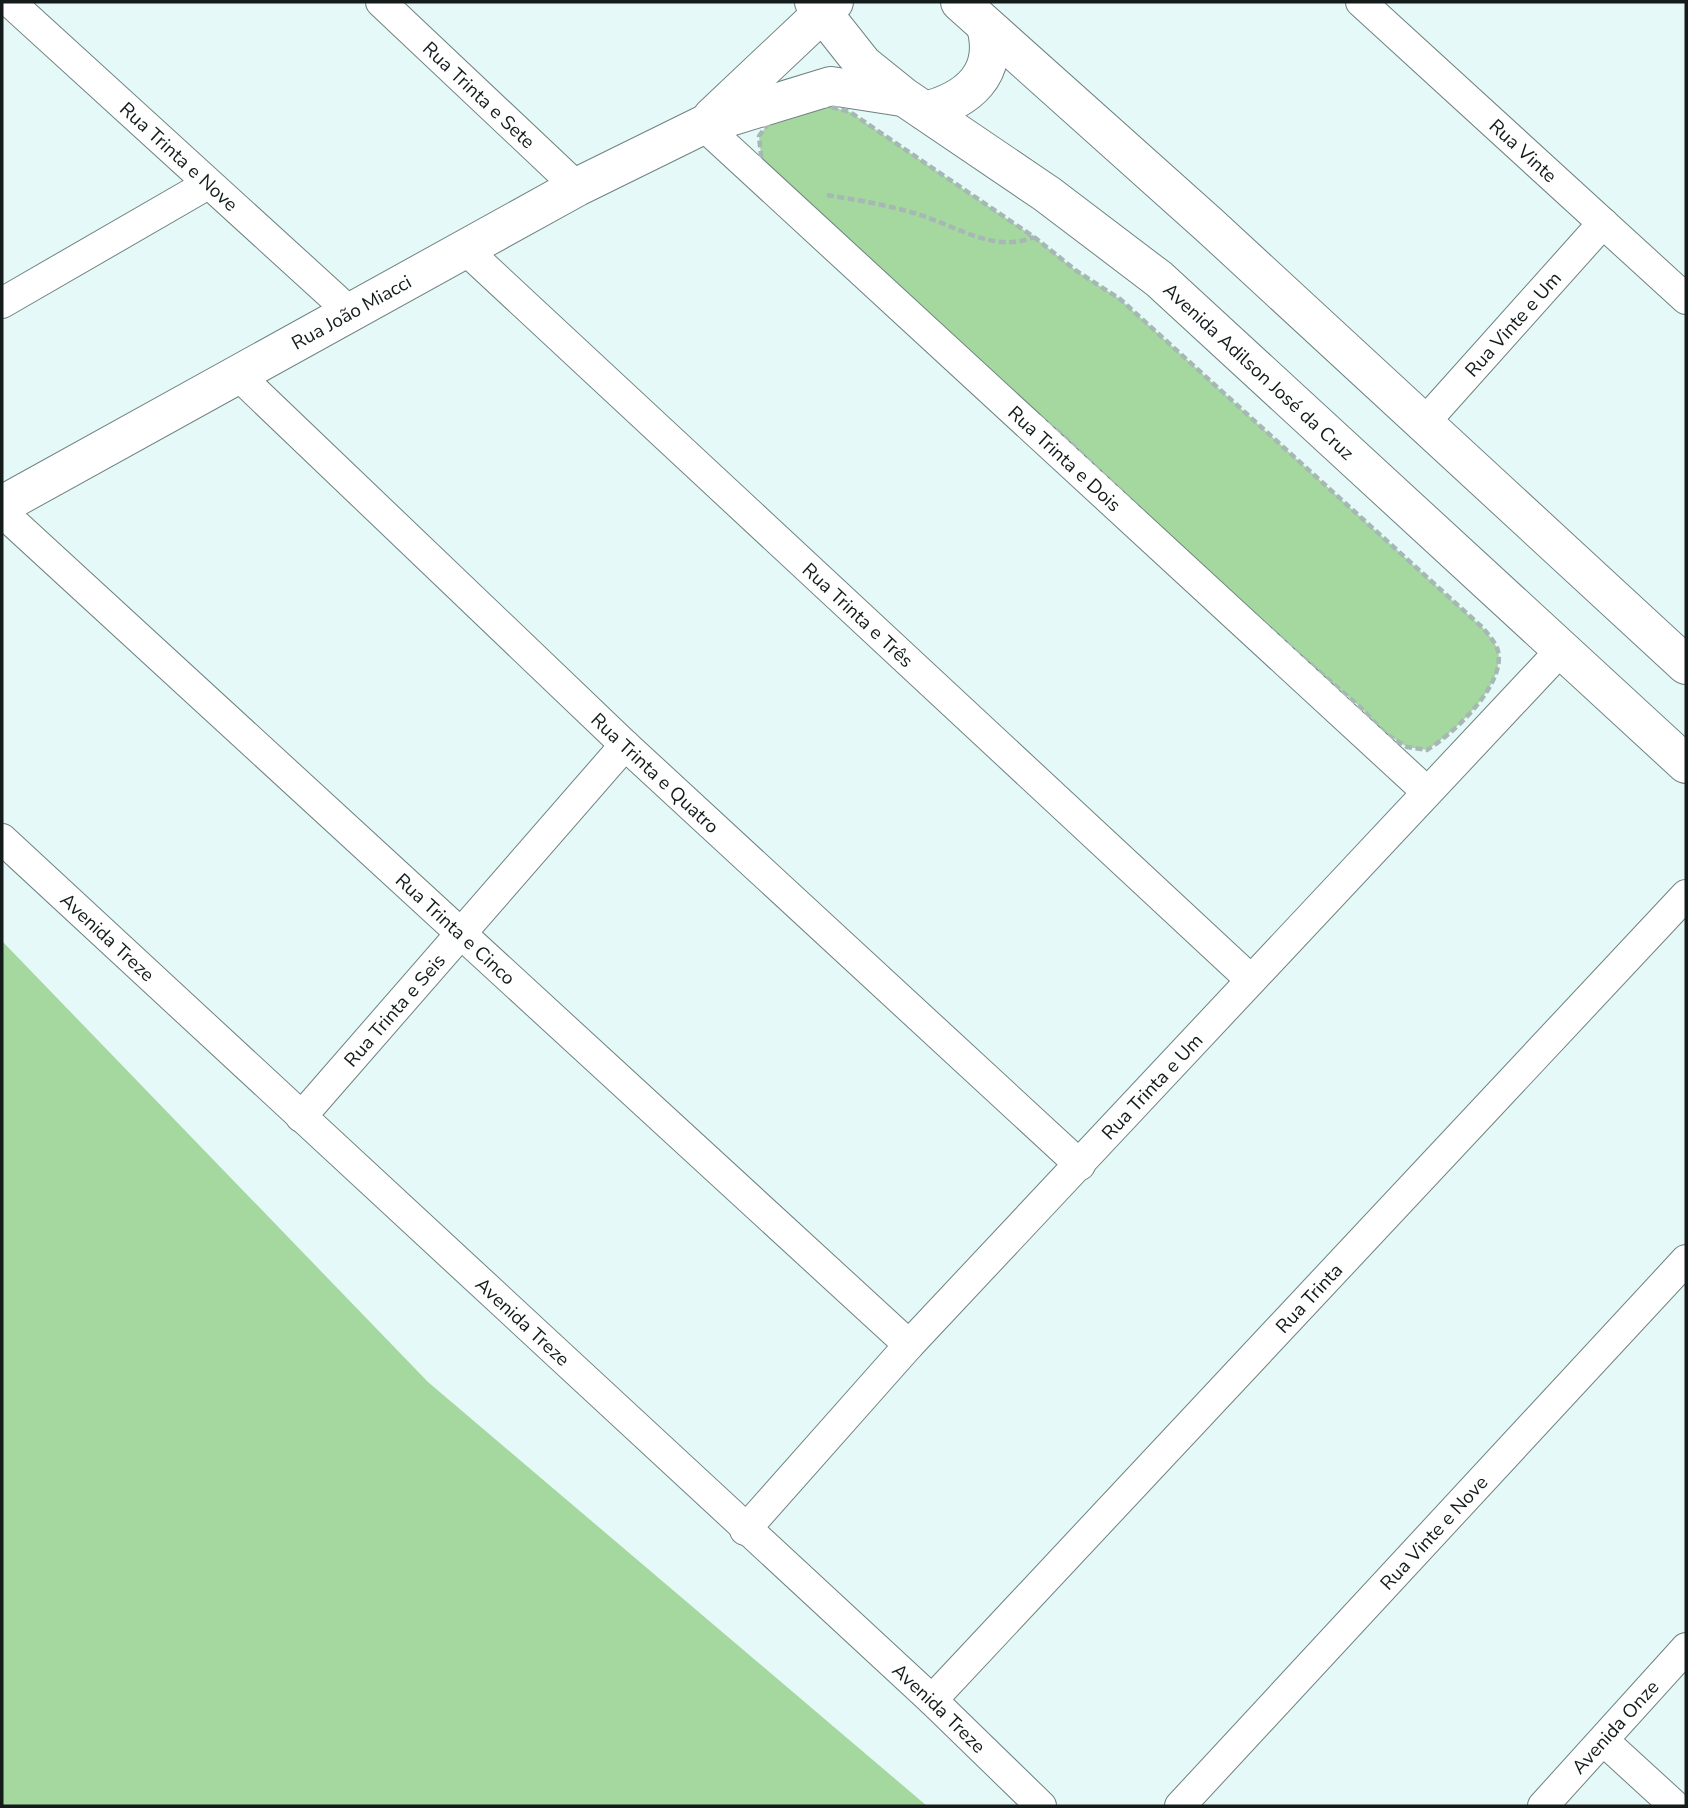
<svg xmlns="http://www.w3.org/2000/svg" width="1688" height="1808" viewBox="0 0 1688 1808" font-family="'Nunito Sans',sans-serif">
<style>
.green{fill:#a4d89f}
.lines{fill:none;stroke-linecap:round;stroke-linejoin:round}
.street-casing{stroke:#6f8280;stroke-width:32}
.secondary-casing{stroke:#6f8280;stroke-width:40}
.path{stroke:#a6b7b6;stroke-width:4.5;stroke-dasharray:7 3.5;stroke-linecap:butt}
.street{stroke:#fff;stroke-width:30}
.secondary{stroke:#fff;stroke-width:38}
.labels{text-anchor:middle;stroke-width:5;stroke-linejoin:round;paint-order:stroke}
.street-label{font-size:19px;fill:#141b1b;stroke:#fff}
</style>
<rect width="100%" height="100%" fill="#e5faf8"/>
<!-- green -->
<path class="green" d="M824 105 850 112 1034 237 1078 272 1120 299 1483 628C1488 634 1496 643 1498 651 1506 685 1453 734 1427 750L1407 747 1386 734 1359 706 1214 581 1061 434 996 383 762 165 759 136 779 109Z
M2 941 428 1382 927 1806H2Z"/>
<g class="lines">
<defs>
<g id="street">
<path id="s1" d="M10 2 350 312"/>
<path id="s2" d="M381 2 577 187"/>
<path id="s3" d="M1361 2 1686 299"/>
<path id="s4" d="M703 125 1426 791"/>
<path id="s5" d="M465 249 1251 980"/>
<path d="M2 303 208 184"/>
<path id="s6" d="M237 374 625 745 1080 1165"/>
<path id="s7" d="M1424 423 1603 223"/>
<path id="s8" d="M2 512 909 1345"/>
<path id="s9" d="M2 839 932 1700 1041 1806"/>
<path id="s10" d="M301 1117 625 745"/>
<path id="s11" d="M745 1530 909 1345 1563 648"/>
<path id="s12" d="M932 1700 1686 895"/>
<path d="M1604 1741 1675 1806"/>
<path id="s13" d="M1180 1806 1686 1260"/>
<path id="s14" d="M1543 1806 1686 1648"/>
</g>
<g id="secondary">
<path id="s15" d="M814 2 863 64 904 97 1047 194 1159 279 1686 764"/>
<path d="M960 2 1208 224 1686 665"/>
<path d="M925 111C968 100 999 74 986 27"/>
<path d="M712 117 834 2"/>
<path id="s16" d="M2 505 577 187 703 125 831 86 902 97"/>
</g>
</defs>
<!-- street casing -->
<use href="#street" class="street-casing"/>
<!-- secondary casing -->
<use href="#secondary" class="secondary-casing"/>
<!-- path -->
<path class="path" d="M800 105H824L850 112 1034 237 1078 272 1120 299 1483 628C1488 634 1496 643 1498 651 1506 685 1453 734 1427 750L1407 747 1386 734 1359 706 1214 581 1061 434 996 383 762 165 759 136 779 109Z
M827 195C857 200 888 205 917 214 955 225 994 254 1034 237"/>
<!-- street -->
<use href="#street" class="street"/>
<!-- secondary -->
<use href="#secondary" class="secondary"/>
</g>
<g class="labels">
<!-- street labels -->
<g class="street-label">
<text dy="7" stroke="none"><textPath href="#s2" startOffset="135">Rua Trinta e Sete</textPath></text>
<text dy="7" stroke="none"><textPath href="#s3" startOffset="220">Rua Vinte</textPath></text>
<text dy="7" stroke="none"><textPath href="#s1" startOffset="229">Rua Trinta e Nove</textPath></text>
<text dy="7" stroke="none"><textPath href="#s16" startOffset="399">Rua João Miacci</textPath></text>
<text dy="7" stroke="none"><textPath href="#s7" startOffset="133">Rua Vinte e Um</textPath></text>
<text dy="7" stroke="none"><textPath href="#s15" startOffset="581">Avenida Adilson José da Cruz</textPath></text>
<text dy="7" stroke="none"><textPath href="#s4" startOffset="492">Rua Trinta e Dois</textPath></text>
<text dy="7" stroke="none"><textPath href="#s5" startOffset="537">Rua Trinta e Três</textPath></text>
<text dy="7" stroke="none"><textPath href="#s6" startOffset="578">Rua Trinta e Quatro</textPath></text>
<text dy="7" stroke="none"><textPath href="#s8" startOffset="616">Rua Trinta e Cinco</textPath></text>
<text dy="7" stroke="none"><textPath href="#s9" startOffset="144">Avenida Treze</textPath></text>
<text dy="7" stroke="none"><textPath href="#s10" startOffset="142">Rua Trinta e Seis</textPath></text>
<text dy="7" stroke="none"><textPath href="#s11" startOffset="602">Rua Trinta e Um</textPath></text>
<text dy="7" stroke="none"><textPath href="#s12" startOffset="551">Rua Trinta</textPath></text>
<text dy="7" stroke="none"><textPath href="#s9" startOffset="710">Avenida Treze</textPath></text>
<text dy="7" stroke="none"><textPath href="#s13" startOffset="373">Rua Vinte e Nove</textPath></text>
<text dy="7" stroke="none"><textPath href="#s9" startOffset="1278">Avenida Treze</textPath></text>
<text dy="7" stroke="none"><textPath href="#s14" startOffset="107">Avenida Onze</textPath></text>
</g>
</g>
<!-- border -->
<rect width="1688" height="1808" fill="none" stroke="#141b1b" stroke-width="7"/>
</svg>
